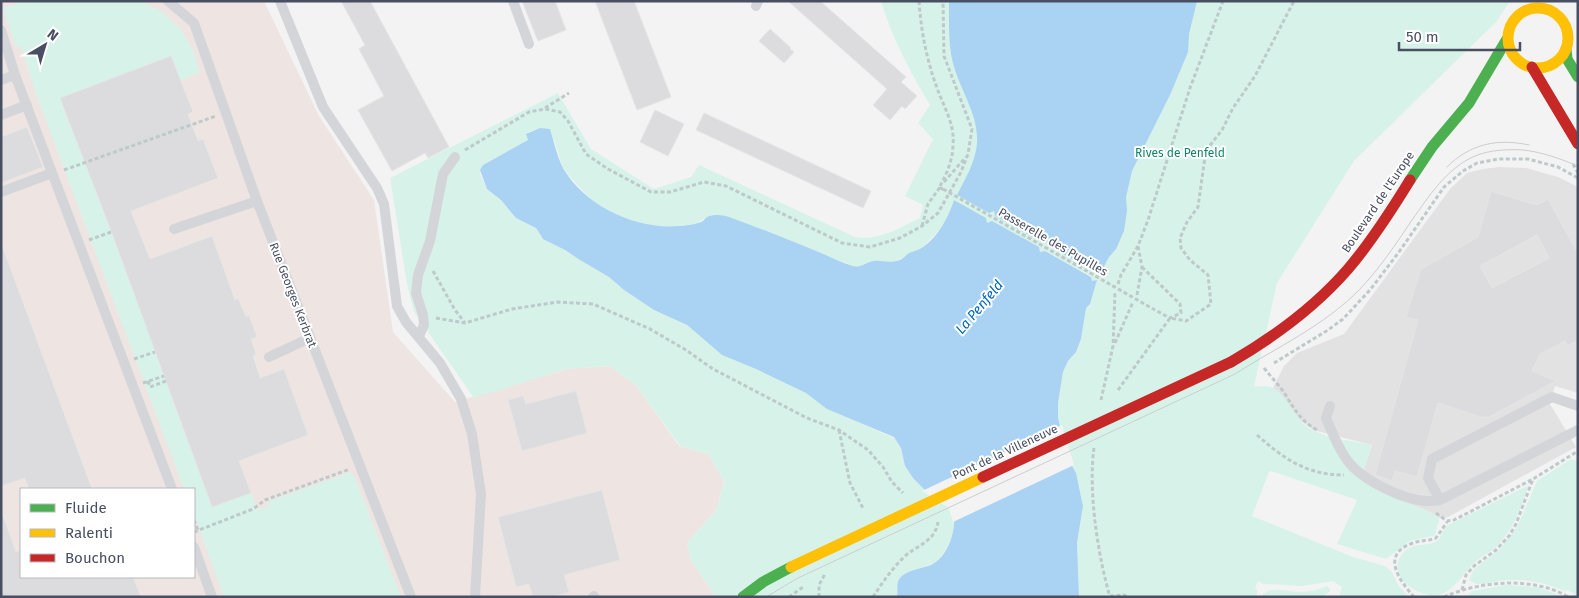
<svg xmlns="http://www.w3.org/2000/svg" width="1579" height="598" viewBox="0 0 1579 598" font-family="'Fira Sans',sans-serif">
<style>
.education{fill:#e2e2e3}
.medical{fill:#eee5e3;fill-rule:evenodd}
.green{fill:#d7f3e9}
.water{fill:#aad2f3}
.pier{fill:#f4f3f3}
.building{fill:#dcdcdf;stroke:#e5e5e6;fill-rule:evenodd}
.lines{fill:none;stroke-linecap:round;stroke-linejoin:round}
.path{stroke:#bec9c9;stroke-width:3;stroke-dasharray:4 2.5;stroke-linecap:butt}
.lane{stroke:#d4d5d9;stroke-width:10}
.fast{stroke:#4caf50;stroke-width:11}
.slow{stroke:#ffc107;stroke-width:11}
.jam{stroke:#c62828;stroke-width:11}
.tram{stroke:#cccdcf;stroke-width:1}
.path-bridge{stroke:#bec9c9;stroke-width:3;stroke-dasharray:4 2.5;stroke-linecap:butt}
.slow-bridge{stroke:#ffc107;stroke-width:11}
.jam-bridge{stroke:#c62828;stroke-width:11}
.labels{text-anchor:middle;stroke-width:4;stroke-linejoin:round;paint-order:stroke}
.park-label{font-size:12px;fill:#108567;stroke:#fff}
.street-label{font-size:12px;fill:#484f62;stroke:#fff}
.water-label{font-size:14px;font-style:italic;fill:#0168bc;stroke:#fff}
</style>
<rect width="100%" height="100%" fill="#f4f3f3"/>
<!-- education -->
<path class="education" d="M1499 167 1526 168 1558 177 1576 186 1578 189V393L1555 386 1550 404 1576 447 1448 517 1439 518 1432 513 1379 491 1360 480 1372 445 1313 430 1300 420 1281 395 1273 388 1284 366 1297 353 1344 334 1450 189 1467 173 1483 169Z"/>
<!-- medical -->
<path class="medical" d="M1 1H264L319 116 374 200 393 332 455 402 566 369 609 366 636 385 679 446 708 454 724 481 717 509 687 543 691 560 716 597H1ZM21 489H194V577H21Z"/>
<!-- green -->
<path class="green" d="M19 1H140L162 12 181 30 193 50 200 72 181 81 171 56 60 98 113 235 212 507 251 493 258 510 267 507 270 501 351 472 355 478 401 597H224L194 514V489H184L35 91 21 46 16 47 3 8 17 4Z
M881 1H1510L1497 21 1354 161 1277 283 1254 386C1260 387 1268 385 1273 388 1286 393 1294 420 1312 430 1330 439 1353 441 1372 445L1361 480 1379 491 1432 513 1439 518V521L1435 535 1433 536 1410 541 1386 559 1337 544 1357 500 1271 471 1269 472 1252 516 1353 557 1385 566 1392 572 1398 585 1409 597H1339L1342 587 1333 581 1302 586 1263 584 1258 581 1255 588 1258 590 1256 597H1079L1077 543 1083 506 1079 486 1063 439 1058 418V403L1063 372 1068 361 1076 352 1081 339 1086 308 1090 304 1095 282 1091 281V276L1045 251 1040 252 1038 247 992 222 987 223 986 218 954 201 950 212 940 229 923 247 895 262 882 261 866 263 861 266H854L832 258 731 218 706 217C698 225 681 227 670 227 638 226 604 215 583 191 576 183 568 176 563 167 560 161 559 155 557 149 555 142 552 138 551 131L540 128 529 132 528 140 483 165 480 174 487 189 501 200 516 218 536 228 541 237 565 250 580 260 609 277 624 290 654 310 687 325 722 355 756 369 806 393 831 410 896 439 901 448 905 466 913 478 946 501 955 519C954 535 946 559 929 565 920 569 907 569 901 578 897 583 898 590 897 597H716L691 560 687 543 717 509 724 481 708 454 680 446 636 385 609 366 566 369 474 398 414 312 407 284 390 178 558 93 591 149 654 189 691 177 699 165 855 237C879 241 899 228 920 218L923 205 905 196 933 139 918 123 930 105C910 72 892 38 881 1Z
M1571 459 1578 461V597L1568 590 1565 591C1544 582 1522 578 1499 581 1489 582 1478 588 1469 580L1474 569 1499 550 1517 527 1537 481Z
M1529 485C1521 507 1514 529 1497 546 1490 553 1480 557 1473 564 1463 575 1454 590 1439 595 1417 598 1384 575 1403 553 1412 542 1424 547 1435 542 1443 539 1441 529 1448 525Z
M1506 585 1537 587 1564 597H1467L1472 591Z
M1327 586 1331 590 1323 597H1262L1263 594C1273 586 1287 592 1299 592 1308 592 1318 590 1327 586Z"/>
<!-- water -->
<path class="water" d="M949 1H1197L1189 34 1188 52 1170 95 1132 171 1126 197 1127 211 1124 231 1116 249 1109 257 1101 272 1097 269 1094 271 1048 246 1046 241 1041 242 995 216 994 211 989 213 957 195C965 179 975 163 977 144 979 114 960 91 953 63 948 43 949 22 949 1Z
M540 128 550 129C554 142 557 156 563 168 585 206 636 230 679 226 686 226 695 224 701 222 704 221 705 218 707 217 714 214 723 215 729 217 760 228 791 241 821 253 831 257 842 263 853 266 861 268 866 262 874 261 881 260 889 263 897 261 902 260 905 256 909 253 914 251 919 250 923 247 938 237 949 216 954 200L986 218 987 223 992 221 1039 247 1040 252 1045 251 1091 277 1092 281 1097 280 1090 304 1086 308 1081 339 1076 352 1068 361 1063 372 1058 403V418L1063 439 1071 464 1076 473 1083 506 1077 543 1079 597H897C898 591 896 583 900 578 907 570 919 569 928 566 948 560 958 527 953 510L926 491 913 478 905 466 901 448 894 437 827 409 806 393 756 369 722 355 687 325 654 310 624 290 609 277 580 260 565 250 543 239 536 228 516 218 501 200 487 189 480 170 483 165 528 140 526 134Z"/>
<!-- pier -->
<path class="pier" d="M1062 425 1074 465 953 522 949 508 922 491Z"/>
<!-- building -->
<path class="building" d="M341 1H370L449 147 428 158 425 153 392 171 358 110 384 96 359 49 365 45Z
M522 1H555L566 30 538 41Z
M595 1H634L671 97 637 110Z
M788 1H820L906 77 901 82 917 96 905 109 902 106 890 120 873 105 887 89Z
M770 29 791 48 790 49 794 52 784 63 759 41Z
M171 56 193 112 188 114 198 141 203 139 218 178 131 211 150 259 212 236 235 300 238 298 246 317 249 315 257 337 251 339 256 354 253 356 260 378 284 369 308 435 239 461 251 493 212 507 110 228 60 98Z
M655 110 684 124 668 156 640 142Z
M704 113 871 191 863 208 696 130Z
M27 127 43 167 1 183V137Z
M1491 191 1537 205 1548 199 1578 254V340L1567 346 1565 341 1540 354 1532 371 1556 381 1489 417H1480L1438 403 1417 477 1395 471 1392 481 1375 475 1418 320 1406 317 1421 269 1478 237ZM1537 235 1549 258 1492 288 1480 266Z
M1 248H3L92 489H29L25 478 1 486Z
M576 391 587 433 522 451 508 400 523 396 526 404Z
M602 490 620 560 564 575 569 592 552 597H533L529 584 516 587 498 517Z
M1 516H3L16 552 21 550V577H133L141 597H1Z"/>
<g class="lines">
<!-- path -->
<path class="path" d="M919 1C921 30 926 57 936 85 942 104 955 123 953 144 953 160 947 173 939 188L943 189
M545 108 569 93
M465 150 529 112 545 109 560 112 568 121 586 154 608 169 651 192H670L704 182 726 186 842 243 870 247 900 238 922 226 938 213 961 172 968 154 972 129 944 56 943 1
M1573 164 1578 173
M64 170 216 116
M944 182 966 157
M922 226 928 204 940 187
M89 240 111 232
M1142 267 1180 304 1181 313 1170 318 1155 310
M433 271 455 310 465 323
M1118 284 1121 275 1138 246 1148 220 1190 88 1223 1
M1137 295 1142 267 1138 246
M436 318 465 323 512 309 558 302 593 304 650 329 686 350 713 369 807 418 839 430 868 450 883 467 892 482 903 493
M1115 343 1133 302
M134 359 155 352
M1274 363 1328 330 1343 319 1370 290 1399 252 1444 187 1463 171 1477 163 1498 159H1528L1558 167 1578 178
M1264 368C1271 377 1279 385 1285 394 1295 410 1300 420 1317 430
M148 381 150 387 166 381
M143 383 164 376
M1118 390 1170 318 1186 321 1211 304 1208 275 1190 260 1181 248 1180 238 1187 222 1198 207 1205 157 1211 144 1222 130 1233 108 1255 76 1294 1
M1101 400 1113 346 1115 292
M839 430 850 483 864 510
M1257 435C1284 459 1307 475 1344 475
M1094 448C1088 491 1098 556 1110 597
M1436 513 1447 521 1454 520 1533 479
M194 520 198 530
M194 532 253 509 265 500 350 469
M1462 590 1466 575 1474 566 1496 550 1509 536 1516 524 1533 479 1578 451
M1110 596 1124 595 1128 597
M789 597 803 587
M819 597V585L825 574
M873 597C882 583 892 569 904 557 917 545 935 542 938 522
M1414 597C1399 580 1380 554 1413 543 1421 540 1429 541 1436 538L1447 522
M1444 597C1479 581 1534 576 1568 597"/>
<!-- lane -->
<path class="lane" d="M168 1 194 23 257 201 411 597
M280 1 323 107 377 188 384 204 397 306 406 322 440 363 461 399 472 434 481 494 475 597
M513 1 529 44
M756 6 758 1
M1 30 15 75 172 489
M1 80 15 75
M1 115 27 105
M1 192 52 173
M174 229 257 201
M419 336 424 325 423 315 416 293 418 275 430 241 443 174 455 157
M269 357 310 338
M1330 406 1326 418C1344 461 1351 474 1395 493 1410 499 1424 503 1440 500L1578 430
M1440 500 1428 478 1432 459 1552 397 1578 406
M194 547 212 597
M593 597 594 596"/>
<!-- fast -->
<path class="fast" d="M1566 49 1567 59 1578 77
M1410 180 1432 147 1469 103 1507 39
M743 597 763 582 791 567"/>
<!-- slow -->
<path class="slow" d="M1508 38a30 30 0 1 1 60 0a30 30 0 1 1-60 0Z"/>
<!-- jam -->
<path class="jam" d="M1532 67 1578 144
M1231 362C1274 337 1316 306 1348 269 1372 241 1391 211 1410 180"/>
<!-- tram -->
<path class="tram" d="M1447 167C1470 144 1497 138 1529 145
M766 597 798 578 1235 374C1277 347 1324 326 1360 289 1380 268 1396 244 1412 220 1429 196 1447 168 1475 156 1489 150 1508 149 1523 150 1542 152 1561 159 1578 166"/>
<!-- path-bridge -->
<path class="path-bridge" d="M943 189 1155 310"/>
<!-- slow-bridge -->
<path class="slow-bridge" d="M791 567 983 477"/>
<!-- jam-bridge -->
<path class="jam-bridge" d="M983 477 1231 362"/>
</g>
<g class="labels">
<!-- park labels -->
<g class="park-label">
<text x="1180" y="157">Rives de Penfeld</text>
</g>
<!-- street labels -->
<g class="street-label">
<text transform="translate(1378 202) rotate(-56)" y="4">Boulevard de l'Europe</text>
<text transform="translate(1053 242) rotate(30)" y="4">Passerelle des Pupilles</text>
<text transform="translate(293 295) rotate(69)" y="4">Rue Georges Kerbrat</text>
<text transform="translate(1005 452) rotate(-25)" y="4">Pont de la Villeneuve</text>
</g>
<!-- water labels -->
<g class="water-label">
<text transform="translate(979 307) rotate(-50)" y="5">La Penfeld</text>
</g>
</g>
<!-- border -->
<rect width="1579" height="598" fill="none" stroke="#484f62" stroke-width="5"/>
<!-- legend -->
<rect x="20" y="488" width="175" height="90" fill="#ffffff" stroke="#b6b9c0"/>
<rect x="30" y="504" width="25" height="8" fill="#4caf50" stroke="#b6b9c0"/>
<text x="65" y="513" font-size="15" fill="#484f62">Fluide</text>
<rect x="30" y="529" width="25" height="8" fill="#ffc107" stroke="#b6b9c0"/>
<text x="65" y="538" font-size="15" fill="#484f62">Ralenti</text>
<rect x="30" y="554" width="25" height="8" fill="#c62828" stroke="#b6b9c0"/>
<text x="65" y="563" font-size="15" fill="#484f62">Bouchon</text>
<!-- north arrow -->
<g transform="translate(45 45) rotate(38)" stroke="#ffffff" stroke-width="4" paint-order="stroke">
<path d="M0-4L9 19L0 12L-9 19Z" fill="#484f62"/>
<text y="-8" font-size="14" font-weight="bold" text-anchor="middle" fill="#484f62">N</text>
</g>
<!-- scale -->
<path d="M1399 42v8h121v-8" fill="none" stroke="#484f62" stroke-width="2.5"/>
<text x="1406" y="42" font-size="15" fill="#484f62" stroke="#ffffff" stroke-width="4" paint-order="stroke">50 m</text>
</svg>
